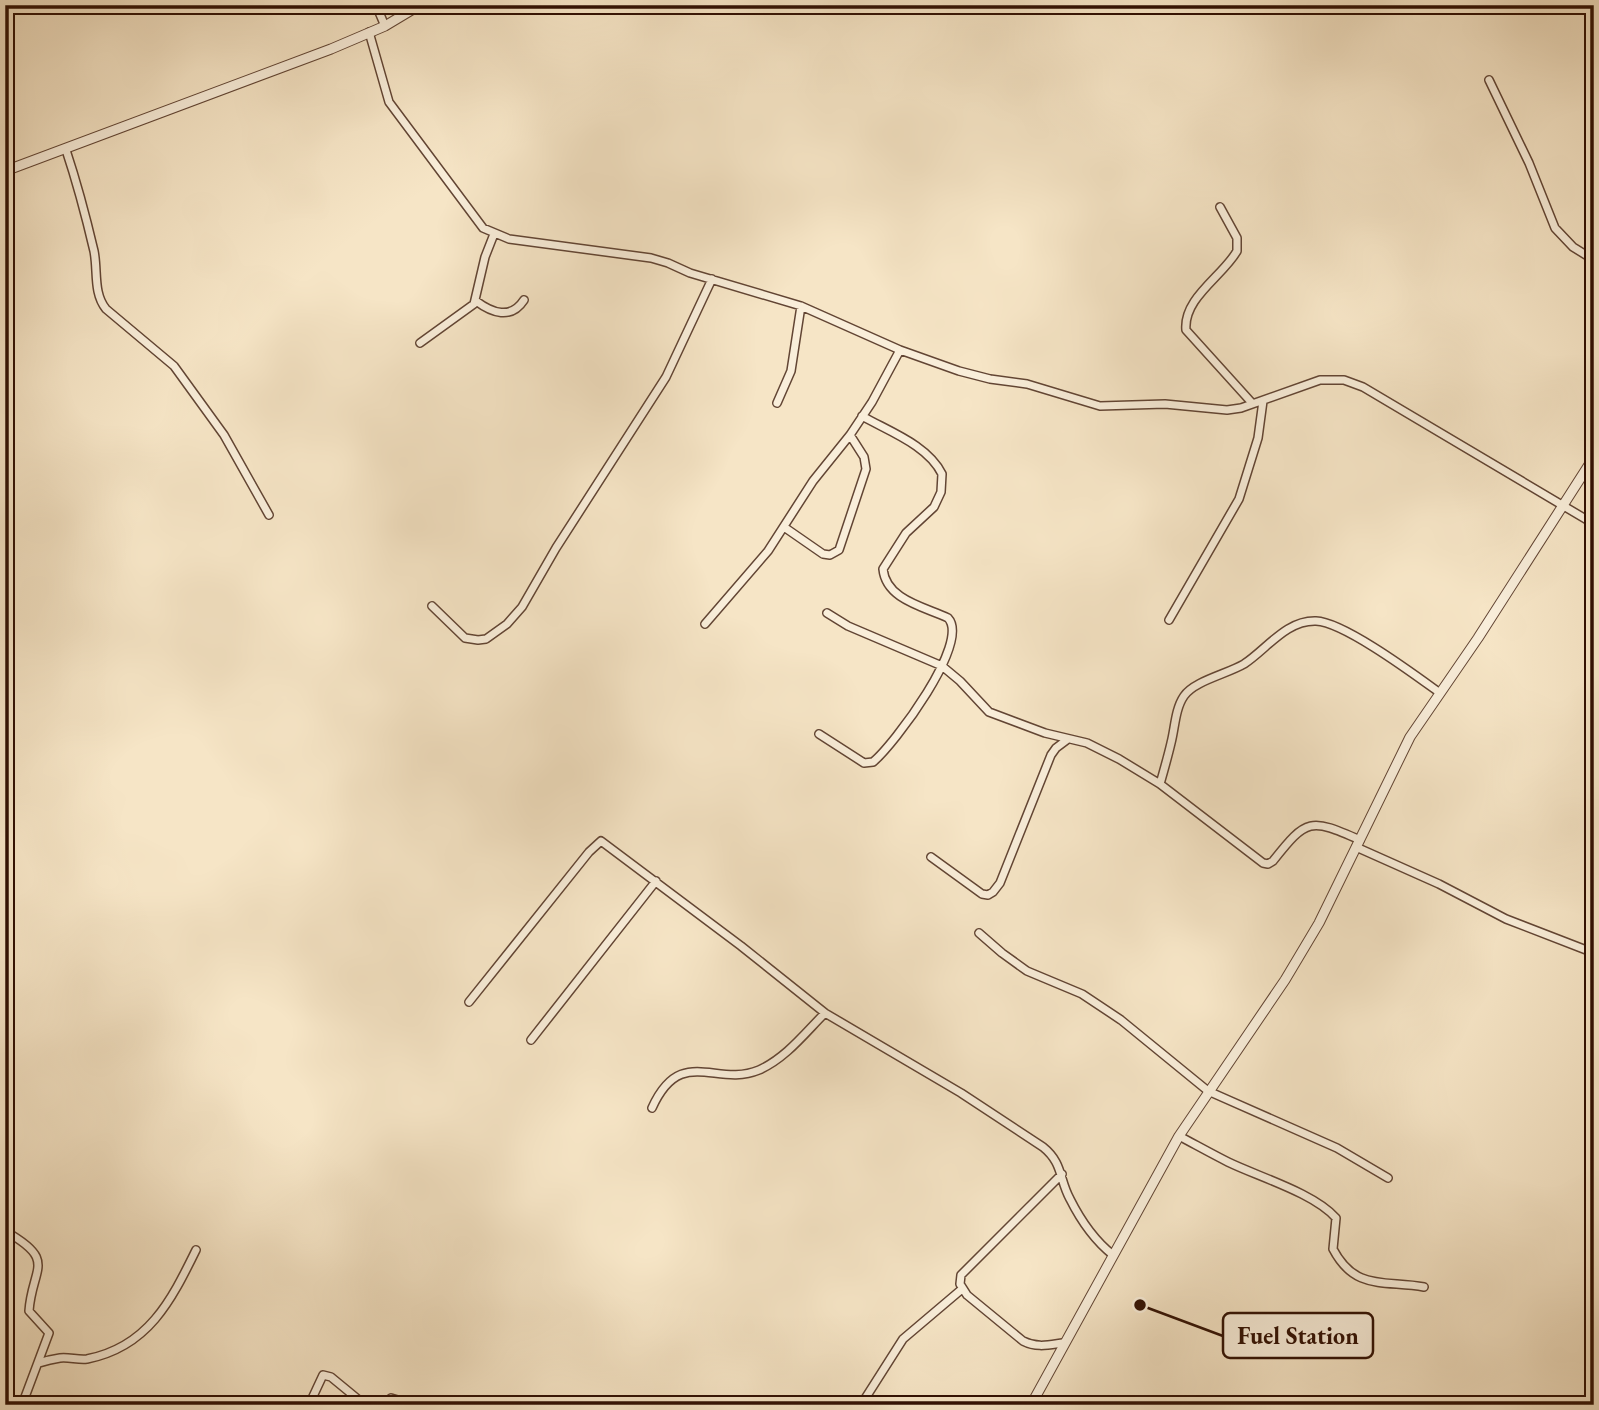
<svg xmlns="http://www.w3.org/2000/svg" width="1599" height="1410" viewBox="0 0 1599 1410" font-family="'EB Garamond',serif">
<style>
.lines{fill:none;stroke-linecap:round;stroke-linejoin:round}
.minor-casing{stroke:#624534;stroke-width:10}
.tertiary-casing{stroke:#624534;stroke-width:11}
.minor{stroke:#f9eeda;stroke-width:7}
.tertiary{stroke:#f9eeda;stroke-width:9}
.leader{fill:none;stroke:#311003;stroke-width:2.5}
.callout-dot{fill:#311003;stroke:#f9eeda;stroke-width:2.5}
.callout{fill:#f9eeda;stroke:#311003;stroke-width:2.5}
.callout-label{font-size:24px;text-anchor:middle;font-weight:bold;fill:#311003}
</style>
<rect width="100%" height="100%" fill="#f6e5c6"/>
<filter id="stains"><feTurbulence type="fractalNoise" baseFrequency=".00286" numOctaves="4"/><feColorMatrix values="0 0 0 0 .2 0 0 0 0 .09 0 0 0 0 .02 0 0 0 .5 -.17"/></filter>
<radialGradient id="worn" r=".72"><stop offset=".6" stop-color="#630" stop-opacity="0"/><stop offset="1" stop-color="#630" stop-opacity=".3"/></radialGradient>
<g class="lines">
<defs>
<path id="minor" d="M376 5 385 26
M369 32 389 102 483 228 509 239 651 258 668 263 690 273 801 306 900 350 959 371 990 379 1027 384 1100 406 1165 404 1227 410 1241 408 1320 380H1344L1363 387 1594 524
M1489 80 1529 163 1555 228 1573 247 1594 260
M66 150C77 183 86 217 94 251 98 271 93 293 106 309L174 366 224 435 269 515
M1220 207 1237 238V251C1223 276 1183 298 1186 330L1252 403
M476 301C492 313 511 320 524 300
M420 343 474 304 485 257 494 234
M777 403 791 371 801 306
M784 527 823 554 830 555 839 550 866 469 864 457 850 435
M432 606 465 638 478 640 486 639 507 624 522 607 556 548 666 377 712 279
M827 613 848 626 942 666 960 681 989 712 1045 733 1087 743 1119 759 1160 784 1263 863 1268 864 1273 861C1307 818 1310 818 1360 840
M1169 620 1239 499 1258 438 1263 401
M705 624 768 551 813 481 850 435 872 402 900 350
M819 734 864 763 873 762C894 745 971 642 948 618 925 607 886 600 883 569L906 533 934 507 941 492 942 474C928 445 888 431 862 416
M1160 784C1164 770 1168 756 1171 743 1175 728 1175 709 1184 696 1194 681 1227 674 1244 664 1267 649 1286 620 1316 621 1344 622 1415 675 1440 693
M1356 847 1439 884 1506 919 1594 953
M931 857 982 894 988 895 993 892 1000 883 1051 755 1056 748 1068 739
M979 933 1002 953 1027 971 1082 994 1121 1020 1208 1091 1337 1148 1388 1178
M469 1002 589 852 601 841 741 946 825 1013 961 1093 1043 1147C1063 1163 1059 1179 1070 1199 1081 1221 1094 1240 1113 1255
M531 1040 656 881
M652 1108C681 1044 716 1088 759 1070 786 1058 805 1033 825 1013
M1179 1136C1196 1145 1212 1154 1228 1162 1259 1177 1314 1193 1336 1218L1333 1249C1355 1291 1384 1280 1424 1287
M1062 1174 961 1275 960 1284 967 1295 1023 1341C1037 1348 1048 1345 1063 1343
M5 1231C58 1261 32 1267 29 1311L49 1333 22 1405
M39 1363C45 1361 53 1359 60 1358 69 1357 78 1360 87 1359 148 1347 171 1301 196 1250
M309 1405 323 1375 331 1377 365 1405
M384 1405 391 1398 401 1401 404 1405
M861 1405 903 1339 962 1289"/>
<path id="tertiary" d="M5 171 331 49 385 26 420 5
M1031 1405 1179 1136 1285 980 1319 923 1410 737 1478 638 1594 457"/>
</defs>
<!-- minor casing -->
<use href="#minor" class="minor-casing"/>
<!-- tertiary casing -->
<use href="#tertiary" class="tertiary-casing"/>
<!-- minor -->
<use href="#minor" class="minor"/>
<!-- tertiary -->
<use href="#tertiary" class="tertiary"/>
</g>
<!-- callouts -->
<path class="leader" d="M1140 1305L1223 1336"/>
<circle class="callout-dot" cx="1140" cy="1305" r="7"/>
<rect class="callout" x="1223" y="1313" width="150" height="45" rx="7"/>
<g class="callout-label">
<text x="1298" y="1344">Fuel Station</text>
</g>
<!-- margin -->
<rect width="1599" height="1410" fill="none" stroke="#f6e5c6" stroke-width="28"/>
<rect x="7" y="7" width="1585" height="1396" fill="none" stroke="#311003" stroke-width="3.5"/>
<rect x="14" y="14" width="1571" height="1382" fill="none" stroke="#311003" stroke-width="2"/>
<rect width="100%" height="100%" filter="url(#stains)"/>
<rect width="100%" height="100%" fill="url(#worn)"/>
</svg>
